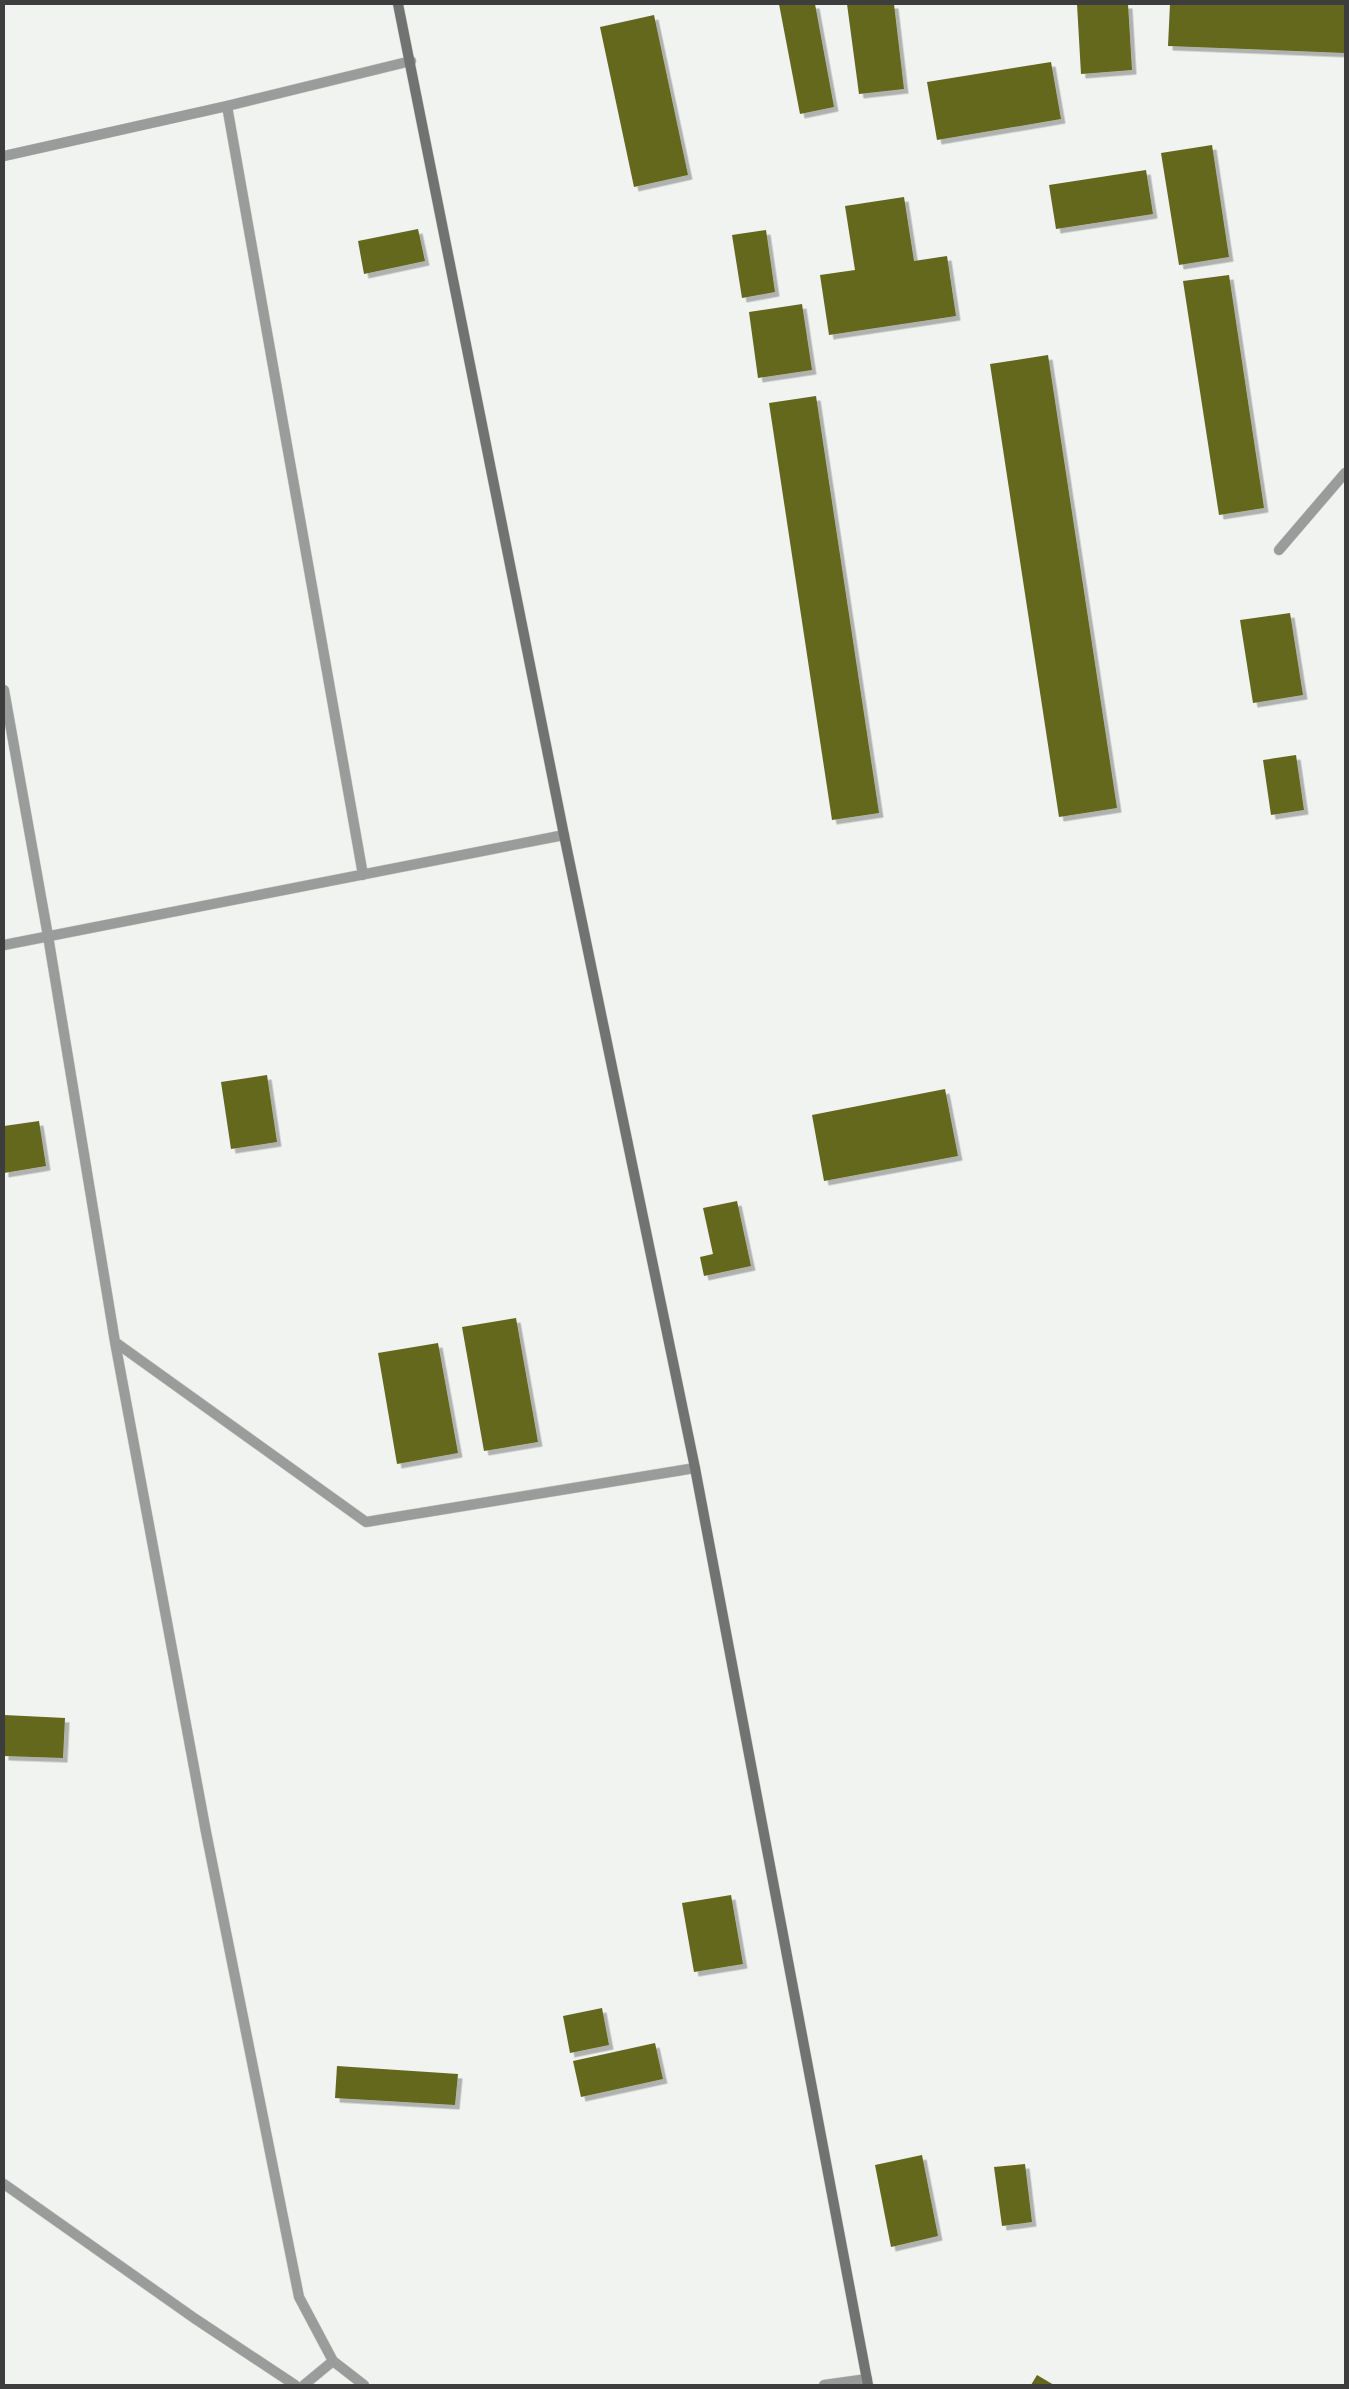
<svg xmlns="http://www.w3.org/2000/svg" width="1349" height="2389" viewBox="0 0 1349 2389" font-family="'Exo 2',sans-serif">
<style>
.building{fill:#63671f;filter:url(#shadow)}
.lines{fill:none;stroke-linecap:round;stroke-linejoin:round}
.lane-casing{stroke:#cccfcb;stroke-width:11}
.street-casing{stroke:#cccfcb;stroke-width:11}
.secondary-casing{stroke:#cccfcb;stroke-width:11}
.lane{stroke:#9a9c9b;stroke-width:10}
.street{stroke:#9a9c9b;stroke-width:10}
.secondary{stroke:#707372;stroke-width:10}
</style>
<defs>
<filter id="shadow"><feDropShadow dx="4.5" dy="4.5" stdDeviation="0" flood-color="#0004"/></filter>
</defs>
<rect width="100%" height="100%" fill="#f0f3ef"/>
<!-- building -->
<path class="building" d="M779 4H815L834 107 800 114Z
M847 4H894L904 89 859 94Z
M1077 4H1128L1132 70 1081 74Z
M1170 4H1345V53L1168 46Z
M654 15 688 175 634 187 600 27Z
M1051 62 1061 119 937 140 927 82Z
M1212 145 1229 257 1179 265 1161 153Z
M1146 170 1153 214 1056 229 1049 185Z
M904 197 914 261 947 256 956 316 829 335 820 275 855 270 845 206Z
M418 229 425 261 364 274 358 241Z
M766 230 775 292 742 298 732 235Z
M1229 275 1264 508 1219 515 1183 281Z
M802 304 812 370 758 378 749 312Z
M1048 355 1117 808 1059 817 990 364Z
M816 396 879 813 832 820 769 403Z
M1290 613 1303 695 1253 703 1240 620Z
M1296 755 1304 810 1271 815 1263 760Z
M267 1075 277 1142 231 1149 221 1082Z
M945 1089 958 1156 824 1181 812 1115Z
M39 1121 46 1166 4 1173V1126Z
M737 1201 751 1266 704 1276 700 1257 713 1254 703 1208Z
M516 1318 538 1442 484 1451 462 1327Z
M438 1343 458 1453 397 1464 378 1353Z
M4 1715 65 1718 63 1758 4 1756Z
M731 1895 743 1964 694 1972 682 1903Z
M602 2008 609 2045 570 2053 563 2016Z
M655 2043 663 2079 581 2097 573 2061Z
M337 2066 458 2074 455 2105 335 2098Z
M922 2155 938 2236 891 2247 875 2165Z
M1025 2164 1032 2222 1002 2226 994 2167Z
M1037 2375 1054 2385H1031Z"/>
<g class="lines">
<defs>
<path id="lane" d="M1279 550 1345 473"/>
<path id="street" d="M227 106 363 875
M4 156 227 106 411 61
M4 690 48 936 115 1342 206 1832 299 2297 333 2361 364 2385
M4 945 564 835
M115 1342 366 1522 695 1468
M4 2184 194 2318 295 2385
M304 2385 333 2361
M824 2385 867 2379"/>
<path id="secondary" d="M398 4 564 835 695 1468 868 2385"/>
</defs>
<!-- lane casing -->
<use href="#lane" class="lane-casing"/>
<!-- street casing -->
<use href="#street" class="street-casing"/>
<!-- secondary casing -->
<use href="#secondary" class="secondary-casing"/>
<!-- lane -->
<use href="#lane" class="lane"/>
<!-- street -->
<use href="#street" class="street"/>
<!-- secondary -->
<use href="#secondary" class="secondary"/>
</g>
<!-- border -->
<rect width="1349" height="2389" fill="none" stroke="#3c3d3c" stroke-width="10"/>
</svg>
